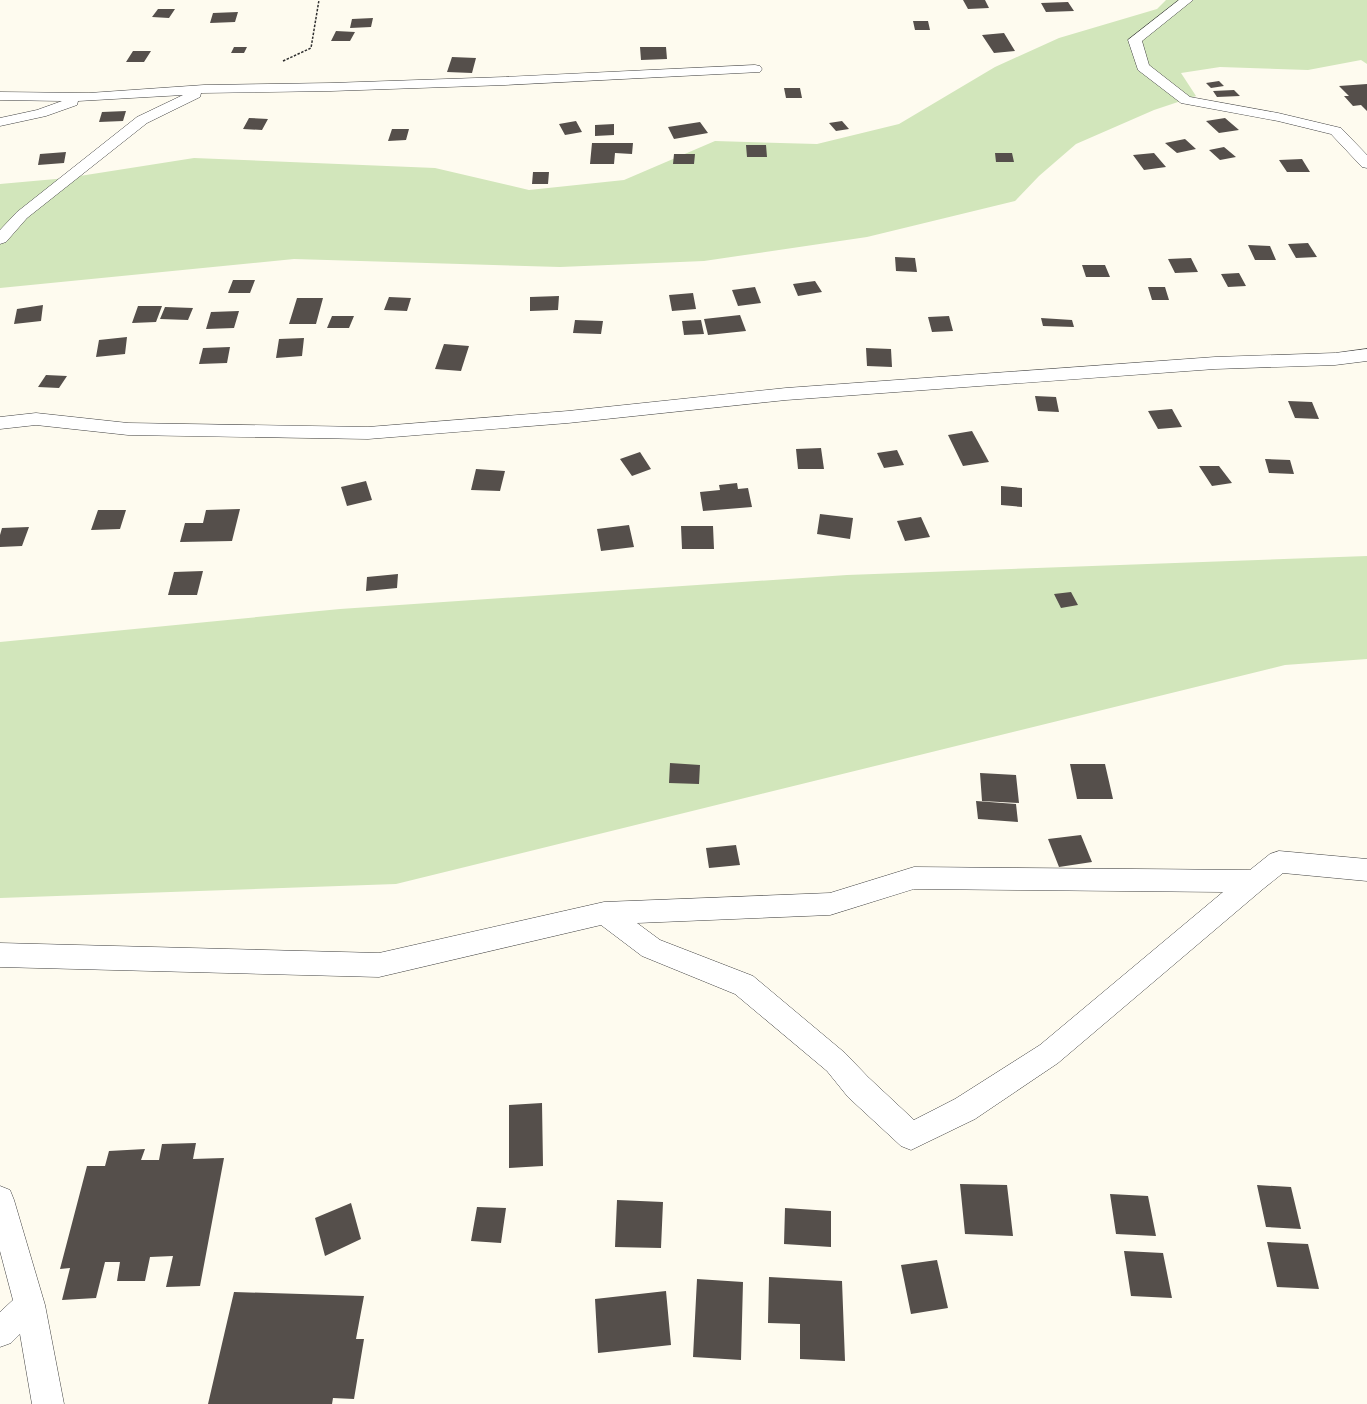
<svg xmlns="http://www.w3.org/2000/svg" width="1367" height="1404" viewBox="0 0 1367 1404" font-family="'Playfair Display',serif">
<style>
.green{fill:#d2e6bb}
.building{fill:#554f4b}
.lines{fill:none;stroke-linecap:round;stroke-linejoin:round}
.minor-casing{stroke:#414141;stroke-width:1}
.path{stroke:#303030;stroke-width:1.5;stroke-dasharray:2.5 1.5;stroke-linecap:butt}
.minor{fill:#fff;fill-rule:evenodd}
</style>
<rect width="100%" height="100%" fill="#fefbef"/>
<!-- green -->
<path class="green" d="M1166 0H1367V64L1361 60 1308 70 1220 67 1181 73 1196 96 1154 110 1076 144 1039 176 1015 201 867 237 704 261 560 267 294 259 0 288V184L67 178 194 158 435 168 529 190 624 180 715 141 817 144 899 124 995 67 1059 38 1157 9Z
M1367 556V659L1285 665 396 884 0 898V642L340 609 847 575Z"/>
<!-- building -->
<path class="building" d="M963 0H985L989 8 968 9Z
M1068 2 1074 11 1046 12 1041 3Z
M158 9H175L169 18 152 17Z
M238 12 235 22 210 23 213 13Z
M373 18 371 27 350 28 352 19Z
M913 21H928L930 30H915Z
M336 31 355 32 350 41H331Z
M1004 33 1015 51 994 53 982 35Z
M234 47H247L244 53H231Z
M640 47H666L667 59 641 60Z
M133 51H151L144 62H126Z
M452 57 476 58 472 73 447 72Z
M1219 81 1224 86 1211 88 1206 83Z
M1367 84V111L1361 105 1353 106 1344 96H1349L1339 86Z
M784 88H800L802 98H786Z
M1234 90 1240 96 1217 97 1213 91Z
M126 111 123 121 99 122 102 112Z
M249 118 268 119 262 130 243 129Z
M1225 118 1239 130 1219 133 1206 121Z
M576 121 582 132 565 135 559 124Z
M842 121 849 129 836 131 829 123Z
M700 122 708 133 674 139 668 127Z
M614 124V135L595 136V125Z
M392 129H409L406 140 388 141Z
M1185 139 1196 149 1177 153 1165 143Z
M592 143H633L632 154 615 153 614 164H590Z
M746 145H766L767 157H747Z
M1224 147 1236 157 1220 160 1209 150Z
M66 152 64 163 38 165 40 154Z
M995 153H1012L1014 162H996Z
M1154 153 1166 167 1144 170 1133 155Z
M674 154H695L694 164H673Z
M1302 159 1310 172H1287L1279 160Z
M533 172H549L548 184H532Z
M1308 243 1317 257 1296 258 1288 244Z
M1248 245 1270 246 1276 260H1255Z
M895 257 915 258 917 272 896 271Z
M1191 258 1198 272 1175 273 1168 259Z
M1082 265H1105L1110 277H1086Z
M1239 273 1246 286 1228 287 1221 274Z
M233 280H255L250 293H228Z
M815 281 822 292 798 296 793 284Z
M755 287 761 303 738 306 732 290Z
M1148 287H1165L1169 300H1152Z
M693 293 696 309 672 311 669 295Z
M559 296 558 310 530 311V297Z
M389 297 411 298 407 311 384 310Z
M297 298H323L316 324H289Z
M43 305 41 321 14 324 17 309Z
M138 306H162L156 322 132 323Z
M165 307 193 308 188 320 160 319Z
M239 311 234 328 206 329 211 312Z
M740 315 746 331 708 335 704 319Z
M332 316H354L349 328H327Z
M949 316 953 331 932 332 928 317Z
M1041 318 1072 320 1074 327 1043 326Z
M575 320 603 321 601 334 573 333Z
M701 320 704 334 684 335 682 321Z
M127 337 125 354 96 357 99 340Z
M304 338 302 356 276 358 279 339Z
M444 344 469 346 461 371 435 369Z
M230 347 227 363 199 364 203 348Z
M866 348 891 349 892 367 867 366Z
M46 375 67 376 59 388 38 387Z
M1035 396 1056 397 1059 412 1038 411Z
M1288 401 1312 402 1319 419 1295 418Z
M1172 409 1182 427 1158 429 1148 411Z
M972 431 989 462 963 466 948 435Z
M821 448 824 469H798L796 449Z
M897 450 904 465 884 468 877 453Z
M640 452 651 469 632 476 620 459Z
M1265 459 1290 460 1294 474 1269 473Z
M1199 466H1219L1232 483 1212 486Z
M476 469 505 471 500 491 471 490Z
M366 481 372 500 347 506 341 487Z
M737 483 738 489 748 488 752 507 703 511 700 492 720 490 719 485Z
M1001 486 1022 488V507L1001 505Z
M240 509 232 541 180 542 185 523H203L206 510Z
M98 510H126L120 529 91 530Z
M820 514 853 518 850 539 817 534Z
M921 517 930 537 905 541 897 521Z
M629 525 634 547 601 551 597 529Z
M681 526H713L714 549H682Z
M29 527 22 546 0 547V535L2 528Z
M203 571 197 595H168L174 572Z
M398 574 397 588 366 591 367 577Z
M1071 592 1078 605 1061 608 1054 594Z
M670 763 700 765 699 784 669 783Z
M1070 764H1105L1113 799H1077Z
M980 773 1016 775 1019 803 982 801Z
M976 801 1016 804 1018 822 978 819Z
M1081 835 1092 862 1059 867 1048 839Z
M736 845 740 865 709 868 706 848Z
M542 1103 543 1166 509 1168V1105Z
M196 1143 193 1159 224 1158 200 1286 166 1287 173 1256 150 1257 145 1281H117L120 1262H105L96 1298 62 1300 70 1268 60 1269 87 1166H105L109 1151 145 1149 141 1160H159L162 1144Z
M960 1184 1007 1185 1013 1236 965 1234Z
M1257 1185 1291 1187 1301 1229 1266 1227Z
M1110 1194 1148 1196 1156 1236 1116 1234Z
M617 1200 663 1202 661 1248 615 1247Z
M351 1203 361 1239 325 1256 315 1218Z
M477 1207 506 1208 501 1243 471 1241Z
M785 1208 831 1211V1247L784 1244Z
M1267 1242 1308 1244 1319 1289 1277 1287Z
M1124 1251 1163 1253 1172 1298 1131 1296Z
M937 1260 948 1308 911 1314 901 1265Z
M769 1277 842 1281 845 1361 800 1359V1324L768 1323Z
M697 1279 743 1282 741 1360 693 1357Z
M666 1291 671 1345 598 1353 595 1299Z
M234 1292 364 1296 356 1339H364L354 1399 333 1398 332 1404H208Z"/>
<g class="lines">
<defs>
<path id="minor" d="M1179 0H1193L1142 41 1149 65 1190 97 1278 113 1341 128 1367 155V168L1362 167 1331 134 1278 121 1181 103 1138 70 1128 40Z
M755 65 760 66 762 69 760 72 505 85 331 91 201 93 200 97 147 123 27 218 6 242 0 244V230L17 212 137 117 183 95 78 101 77 105 46 116 0 126V118L37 110 62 101 0 100V92L89 93 204 85 331 83 505 77Z
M1367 349V361L1335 365 1215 369 786 400 568 423 368 439 128 435 36 425 0 429V417L36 413 128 423 368 427 568 411 786 388 1215 357 1335 353Z
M1279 851 1367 859V881L1283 873 1263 889 1058 1063 975 1119 911 1150 901 1146 848 1097 827 1071 735 994 642 956 601 925 379 977 0 967V943L379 953 604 902 830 893 914 867 1250 870 1270 854ZM914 889 1223 892 1040 1045 955 1099 914 1120 868 1077 845 1053 753 976 660 940 637 923 830 915Z
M0 1186 10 1190 14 1200 45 1305 64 1404H32L20 1334 11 1343 0 1347V1312L13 1300 0 1251Z"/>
</defs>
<!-- minor casing -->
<use href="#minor" class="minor-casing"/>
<!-- path -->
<path class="path" d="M283 61 311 48 319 0"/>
<!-- minor -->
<use href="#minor" class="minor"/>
</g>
</svg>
